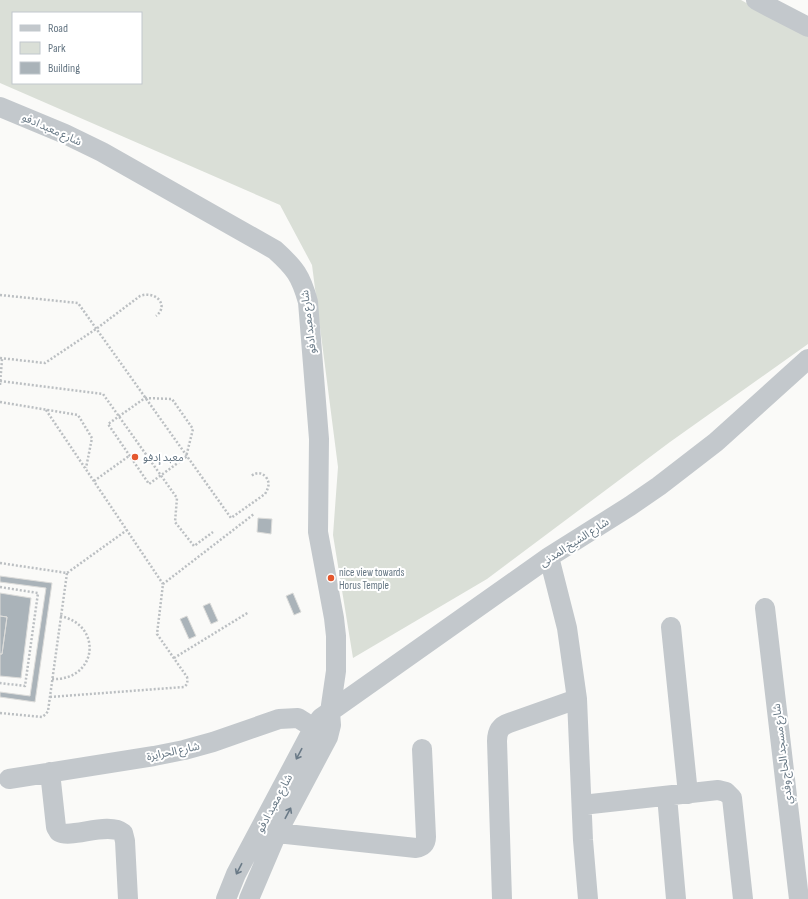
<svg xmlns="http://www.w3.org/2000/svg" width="808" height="899" viewBox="0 0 808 899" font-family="'Sofia Sans Condensed','Noto Sans Arabic',sans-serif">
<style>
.green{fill:#dadfd7;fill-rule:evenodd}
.building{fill:#aab3b9;stroke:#dcdcda}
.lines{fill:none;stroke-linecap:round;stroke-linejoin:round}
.path{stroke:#bbbfc2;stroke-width:2.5;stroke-dasharray:2 2;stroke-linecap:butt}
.street{stroke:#c3c8cc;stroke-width:20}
.oneway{stroke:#6a7a87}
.poi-dot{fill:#e4572e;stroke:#fff;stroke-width:1.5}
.labels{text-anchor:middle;stroke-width:4;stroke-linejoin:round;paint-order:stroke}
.street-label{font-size:11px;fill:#657683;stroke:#fff}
.poi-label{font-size:11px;fill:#657683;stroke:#fff;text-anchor:start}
</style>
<rect width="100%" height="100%" fill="#fafaf8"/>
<!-- green -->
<path class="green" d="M0 0H741L808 37V344L670 442 487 579 353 658 333 535 338 467 312 265 280 205 0 83ZM13 13H141V83H13Z"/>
<!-- building -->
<path class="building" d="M258 518 272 519 271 534 257 532Z
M0 576 52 583 35 702 0 697V692L30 696 46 588 0 582Z
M0 593 31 598 21 678 0 676V654H2L7 617 0 616Z
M293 593 301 612 294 615 286 596Z
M210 603 218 621 211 624 203 606Z
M0 616 7 617 2 654H0Z
M187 616 196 636 189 639 180 619Z"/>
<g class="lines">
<!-- path -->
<path class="path" d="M0 295 78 303 231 518 265 494C269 487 270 483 266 477 261 472 257 472 251 476
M0 358 45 363 96 329 140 296C155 290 170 305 156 316
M0 381 103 394 177 498 175 522 194 546 213 532
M0 385 2 359
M145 398 172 399 193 429 186 457 149 484 108 424Z
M0 402 78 415 92 438 86 468
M46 410 163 584
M94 481 129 456
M0 563 67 573 127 530
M0 587 38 593 25 686 0 683
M174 658 249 612
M52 679C97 681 104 625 60 616
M50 697 184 687C187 685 188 682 187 677L157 634 163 584 254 514
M0 713 42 717 46 714 48 711 67 573"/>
<!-- street -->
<path class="street" d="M756 0 808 27
M0 107 65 134 102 152 275 250C295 268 301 276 308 302L319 439 318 532 334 618 336 636V671L330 712 331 725 328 737 277 833 249 899
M549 557 567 628 577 699 583 840 588 899
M765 608 799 899
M671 627 688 794
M50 772 56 827 59 832C72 839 108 821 123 833L125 841 128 899
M9 779 154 756 184 750 213 742 279 719 298 718 325 735
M667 796 676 899
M582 805 718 790 726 792 732 798 743 899
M277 833 416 848C422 847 426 844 426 837L422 749
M226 899 236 874 314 727 321 718 549 557 630 506 659 486 716 442 808 359
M502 899 497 741C497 732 500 726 509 723L577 699"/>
</g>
<!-- one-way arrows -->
<defs><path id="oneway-shaft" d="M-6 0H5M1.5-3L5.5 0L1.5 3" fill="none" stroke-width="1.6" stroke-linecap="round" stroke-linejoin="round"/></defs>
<g class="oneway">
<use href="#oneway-shaft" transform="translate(299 754) rotate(118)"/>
<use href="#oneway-shaft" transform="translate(288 813) rotate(-62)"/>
<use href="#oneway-shaft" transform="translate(239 869) rotate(117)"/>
</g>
<!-- markers -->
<g class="poi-dot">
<circle cx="135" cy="457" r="4"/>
<circle cx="331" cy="578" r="4"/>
</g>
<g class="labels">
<!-- street labels -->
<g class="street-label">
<text transform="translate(52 129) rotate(24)" y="4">شارع معبد ادفو</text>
<text transform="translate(308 322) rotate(-97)" y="4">شارع معبد ادفو</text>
<text transform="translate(574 542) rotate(-33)" y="4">شارع الشيخ المدنى</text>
<text transform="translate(173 751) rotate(-12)" y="4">شارع الحرايزة</text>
<text transform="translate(782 754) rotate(-97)" y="4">شارع مسجد الحاج وفدي</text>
<text transform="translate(274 803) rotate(-62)" y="4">شارع معبد ادفو</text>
</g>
<!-- poi labels -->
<g class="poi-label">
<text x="143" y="461">معبد إدفو</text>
<text x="339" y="576">nice view towards<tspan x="339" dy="13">Horus Temple</tspan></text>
</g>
</g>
<!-- legend -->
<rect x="12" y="12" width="130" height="72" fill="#ffffff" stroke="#c1c8cd"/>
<rect x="20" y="25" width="20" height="6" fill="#c3c8cc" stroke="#c1c8cd"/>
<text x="48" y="32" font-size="12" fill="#657683">Road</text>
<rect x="20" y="42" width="20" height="12" fill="#dadfd7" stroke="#c1c8cd"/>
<text x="48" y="52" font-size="12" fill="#657683">Park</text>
<rect x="20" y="62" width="20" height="12" fill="#aab3b9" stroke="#c1c8cd"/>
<text x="48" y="72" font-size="12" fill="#657683">Building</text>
</svg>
